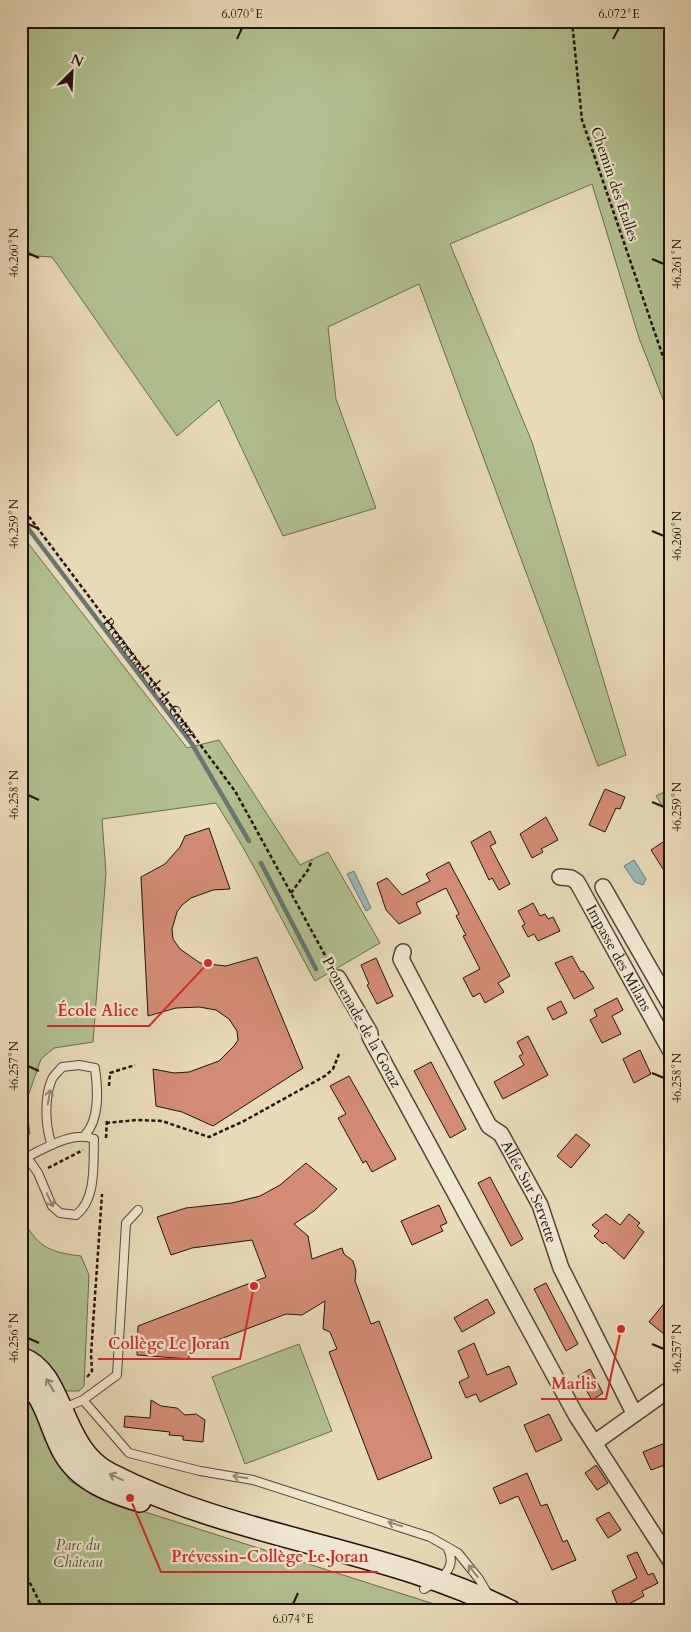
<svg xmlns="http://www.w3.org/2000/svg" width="691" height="1632" viewBox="0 0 691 1632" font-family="Cardo,serif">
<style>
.green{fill:#b3c192;stroke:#6a6a50}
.water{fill:#9ab9b9;stroke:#6a7674}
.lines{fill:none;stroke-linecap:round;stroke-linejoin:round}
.stream{stroke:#6a7674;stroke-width:4.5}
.building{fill:#d48c76;stroke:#22120d}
.lane-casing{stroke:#544438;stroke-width:10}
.street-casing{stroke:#544438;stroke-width:18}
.secondary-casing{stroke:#22120d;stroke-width:24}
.path{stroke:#22120d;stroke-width:2.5;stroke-dasharray:4 2.5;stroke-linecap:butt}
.lane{stroke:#f1e8d2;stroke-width:8}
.street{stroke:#f1e8d2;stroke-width:15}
.secondary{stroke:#f1e8d2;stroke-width:21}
.oneway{stroke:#948879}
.ticks{fill:none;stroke:#22120d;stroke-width:2}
.labels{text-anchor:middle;stroke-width:4.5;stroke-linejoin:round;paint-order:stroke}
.street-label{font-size:15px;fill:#22120d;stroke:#f1e8d2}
.park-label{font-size:15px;font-style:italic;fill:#554f3c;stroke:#f1e8d2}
.leader{fill:none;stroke:#d62828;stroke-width:2}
.callout-dot{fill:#d62828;stroke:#f1e8d2;stroke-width:2}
.callout-label{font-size:16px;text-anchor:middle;font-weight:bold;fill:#d62828;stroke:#f1e8d2;stroke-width:4.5;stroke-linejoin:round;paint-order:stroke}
.neatline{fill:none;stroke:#22120d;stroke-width:2}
.ticks-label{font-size:12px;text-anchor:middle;fill:#22120d}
</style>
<rect width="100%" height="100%" fill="#e9dbba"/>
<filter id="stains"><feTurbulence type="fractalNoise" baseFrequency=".004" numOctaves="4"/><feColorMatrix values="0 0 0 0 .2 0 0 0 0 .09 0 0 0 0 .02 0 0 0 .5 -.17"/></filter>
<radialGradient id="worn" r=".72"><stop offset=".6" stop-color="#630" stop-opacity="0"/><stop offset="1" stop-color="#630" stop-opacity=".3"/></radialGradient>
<!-- green -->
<path class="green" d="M21 21H670V417L639 338 592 184 450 244 532 442 626 755 598 766 419 284 328 327 336 399 376 508 283 536 219 400 177 436 52 257 21 255Z
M21 534 187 748 219 740 300 865 328 852 380 943 315 981C282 922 253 860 216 803L102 819 106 873 93 1042 54 1048 41 1059 26 1102 30 1134 21 1138Z
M670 789V818L656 796Z
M21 1216C37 1246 47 1252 81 1256L89 1275 84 1386 79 1391H66L59 1387 21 1352Z
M299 1344 332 1431 245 1464 212 1377Z
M21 1386 69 1480 95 1496 456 1611H21Z"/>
<!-- water -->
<path class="water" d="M634 860 646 879 643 885 635 882 624 866Z
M354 871 371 908 366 911 347 874Z"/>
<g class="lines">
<!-- stream -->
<path class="stream" d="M21 519 192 744 249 841
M261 863 316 969"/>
</g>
<!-- building -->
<path class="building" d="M605 789 625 797 620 809 616 808 605 832 589 825Z
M546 817 558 840 541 849 543 852 532 858 520 834Z
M209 828 230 889 213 890 191 898 182 905 177 912 172 929 173 939 180 949 200 963 226 966 257 957 303 1068 213 1126 182 1112 156 1106 153 1069 174 1073 189 1072 219 1061 234 1046 238 1040 237 1031 229 1019 216 1010 199 1007 176 1008 148 1016 141 877 165 864 180 847 185 836Z
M490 831 496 843 490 846 510 884 499 890 492 878 489 880 471 842Z
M666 840 670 847V880L651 850Z
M449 862 510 976 498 983 504 992 485 1003 480 993 473 997 463 978 480 969 463 936 466 935 456 916 459 914 446 888 416 903 421 913 399 924 386 910 377 883 387 878 402 895 430 881 426 874Z
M533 903 540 916 545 914 548 919 553 917 560 931 538 941 534 934 528 937 522 926 525 924 518 911Z
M572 956 581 972 583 971 594 988 574 999 555 963Z
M376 958 393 996 377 1004 367 985 369 984 361 965Z
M617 998 623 1010 612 1016 621 1034 602 1043 590 1020 597 1016 594 1010Z
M561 1001 567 1013 553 1020 547 1008Z
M528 1036 548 1075 503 1099 494 1082 524 1065 519 1056 523 1054 517 1042Z
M640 1050 651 1074 634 1083 623 1059Z
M431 1062 466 1129 450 1138 414 1071Z
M349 1076 396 1159 372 1172 366 1161 363 1163 338 1118 346 1114 330 1086Z
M576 1134 590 1145 571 1168 557 1156Z
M306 1163 337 1189 314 1211 294 1224 308 1236 312 1259 342 1248 344 1254 353 1261 356 1271 355 1281 371 1324 379 1321 432 1458 378 1480 329 1352 337 1349 330 1332 323 1329 325 1301 302 1315 286 1314 189 1351V1359L137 1355 138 1326 266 1277 252 1240 192 1248 171 1255 157 1217 186 1208 232 1203 260 1196 280 1185Z
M490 1177 523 1239 511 1246 478 1183Z
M439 1205 447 1223 440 1226 443 1231 412 1245 401 1221Z
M606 1214 620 1225 629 1214 640 1223 637 1226 644 1232 624 1259 605 1242 603 1244 594 1236 599 1231 592 1225Z
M546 1283 578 1344 566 1351 534 1289Z
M670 1296V1328L664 1334 649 1322Z
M487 1299 495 1313 462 1332 454 1318Z
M474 1343 487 1375 509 1366 517 1384 480 1402 476 1394 466 1398 459 1382 469 1377 468 1375 458 1351Z
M590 1369 603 1393 592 1400 578 1376Z
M151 1400 161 1406 177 1408 185 1415 196 1414 205 1420 203 1442 183 1440V1436L169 1435 170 1432 124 1427 125 1416 150 1418Z
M549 1414 562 1440 536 1452 524 1425Z
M670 1441V1463L651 1470 643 1452Z
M596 1465 608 1483 597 1490 585 1473Z
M527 1473 541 1506 547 1504 563 1542 567 1540 576 1560 552 1570 518 1496 500 1504 493 1488Z
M609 1512 621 1530 608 1538 596 1519Z
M637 1552 648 1575 653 1573 658 1583 642 1591 644 1596 619 1609 612 1591 637 1578 627 1556Z"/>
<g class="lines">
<defs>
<path id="lane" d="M52 1145C45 1127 44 1097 52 1079 54 1075 59 1071 62 1067L79 1065 95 1068C98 1090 100 1119 85 1135
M21 1160C42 1150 72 1130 94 1139 93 1163 97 1199 76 1215L60 1213 52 1206 38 1173 27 1157
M83 1400 129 1453 200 1471 253 1480 430 1537 458 1553 479 1579 489 1596
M64 1408 83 1400 117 1375 126 1223 138 1210
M424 1589C439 1581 458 1569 448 1549"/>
<g id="street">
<path id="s2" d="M560 877 571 878 577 882 670 1050"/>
<path d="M603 887 670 1004"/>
<path id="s3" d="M403 952 401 959 489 1126 501 1134 540 1205 561 1268 634 1413"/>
<path d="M338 978 370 1033V1037L576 1415 670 1560"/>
<path d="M594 1443 670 1389"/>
</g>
<path id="secondary" d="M21 1358C65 1373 59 1449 110 1474 237 1539 383 1547 510 1611
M21 1377C47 1396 49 1427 64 1453 80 1481 111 1492 140 1501"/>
</defs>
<!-- lane casing -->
<use href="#lane" class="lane-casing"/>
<!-- street casing -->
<use href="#street" class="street-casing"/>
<!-- secondary casing -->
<use href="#secondary" class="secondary-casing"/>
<!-- path -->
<g class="path">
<path d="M572 21 582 120 670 377"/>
<path id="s1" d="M21 506 235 791 331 966"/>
<path d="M291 893 308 870 312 860"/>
<path d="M109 1086 110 1073 135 1065"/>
<path d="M106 1123 137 1120 162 1121 209 1137 244 1121 325 1076 333 1069 339 1054"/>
<path d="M106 1138 107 1119"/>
<path d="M48 1168 83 1150"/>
<path d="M21 1180 27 1177"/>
<path d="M87 1377 92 1371 91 1354 102 1194"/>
<path d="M21 1565 44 1611"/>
</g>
<!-- lane -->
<use href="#lane" class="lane"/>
<!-- street -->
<use href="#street" class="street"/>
<!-- secondary -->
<use href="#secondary" class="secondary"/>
</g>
<!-- one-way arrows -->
<defs><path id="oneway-shaft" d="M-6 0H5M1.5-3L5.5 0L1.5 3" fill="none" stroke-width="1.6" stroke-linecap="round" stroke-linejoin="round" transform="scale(1.25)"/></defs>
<g class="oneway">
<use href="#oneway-shaft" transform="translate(49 1097) rotate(-80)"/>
<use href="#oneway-shaft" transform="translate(50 1200) rotate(65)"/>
<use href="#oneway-shaft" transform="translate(50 1385) rotate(-120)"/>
<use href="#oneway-shaft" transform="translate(116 1477) rotate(-156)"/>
<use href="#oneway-shaft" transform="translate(240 1477) rotate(-171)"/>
<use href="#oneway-shaft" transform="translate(395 1524) rotate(-163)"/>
<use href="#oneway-shaft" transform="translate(473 1571) rotate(-128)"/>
</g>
<!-- ticks -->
<path class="ticks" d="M237 39 242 28M613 39 619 28M28 253 39 258M652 259 664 264M28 524 39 529M652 531 664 536M28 795 39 800M652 802 664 807M28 1066 39 1071M652 1073 664 1078M28 1338 39 1343M652 1344 664 1349M293 1604 298 1593"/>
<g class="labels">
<!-- street labels -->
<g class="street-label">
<text transform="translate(615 184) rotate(71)" y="5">Chemin des Etalles</text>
<text dy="5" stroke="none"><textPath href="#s1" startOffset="215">Promenade de la Gotaz</textPath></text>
<text dy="5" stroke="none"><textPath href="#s2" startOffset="105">Impasse des Milans</textPath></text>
<text transform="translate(362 1022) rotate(61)" y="5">Promenade de la Gotaz</text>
<text dy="5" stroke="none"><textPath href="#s3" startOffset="275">Allée Sur Servette</textPath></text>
</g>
<!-- park labels -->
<g class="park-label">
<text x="78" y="1550">Parc du<tspan x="78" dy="17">Château</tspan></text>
</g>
</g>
<!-- callouts -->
<path class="leader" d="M208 963L149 1026H47M254 1286L240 1359H98M621 1329L606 1399H541M130 1498L161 1572H378"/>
<g class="callout-dot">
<circle cx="208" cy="963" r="5"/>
<circle cx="254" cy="1286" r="5"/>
<circle cx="621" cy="1329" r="5"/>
<circle cx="130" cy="1498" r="5"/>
</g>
<g class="callout-label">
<text x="98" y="1016">École Alice</text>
<text x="169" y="1349">Collège Le Joran</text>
<text x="574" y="1389">Marlis</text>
<text x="270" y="1562">Prévessin-Collège Le Joran</text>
</g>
<!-- margin -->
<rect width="691" height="1632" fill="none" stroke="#e9dbba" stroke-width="55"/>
<!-- north arrow -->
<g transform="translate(72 72) rotate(24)" stroke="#f1e8d2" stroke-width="4" paint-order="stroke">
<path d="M0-4L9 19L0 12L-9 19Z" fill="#22120d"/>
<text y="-8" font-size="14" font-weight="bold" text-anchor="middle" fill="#22120d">N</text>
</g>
<rect x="28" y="28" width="636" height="1576" class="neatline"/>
<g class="ticks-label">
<text x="242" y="18">6.070°E</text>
<text x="619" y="18">6.072°E</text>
<text transform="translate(14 253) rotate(-90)" y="4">46.260°N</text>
<text transform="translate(677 264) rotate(-90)" y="4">46.261°N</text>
<text transform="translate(14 524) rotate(-90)" y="4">46.259°N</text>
<text transform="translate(677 536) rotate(-90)" y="4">46.260°N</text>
<text transform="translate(14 795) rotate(-90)" y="4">46.258°N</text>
<text transform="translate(677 807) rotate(-90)" y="4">46.259°N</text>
<text transform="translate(14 1066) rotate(-90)" y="4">46.257°N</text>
<text transform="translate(677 1078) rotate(-90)" y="4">46.258°N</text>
<text transform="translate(14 1338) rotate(-90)" y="4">46.256°N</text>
<text transform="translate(677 1349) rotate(-90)" y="4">46.257°N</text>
<text x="293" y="1623">6.074°E</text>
</g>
<rect width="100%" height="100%" filter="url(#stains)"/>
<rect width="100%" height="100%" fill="url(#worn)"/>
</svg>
